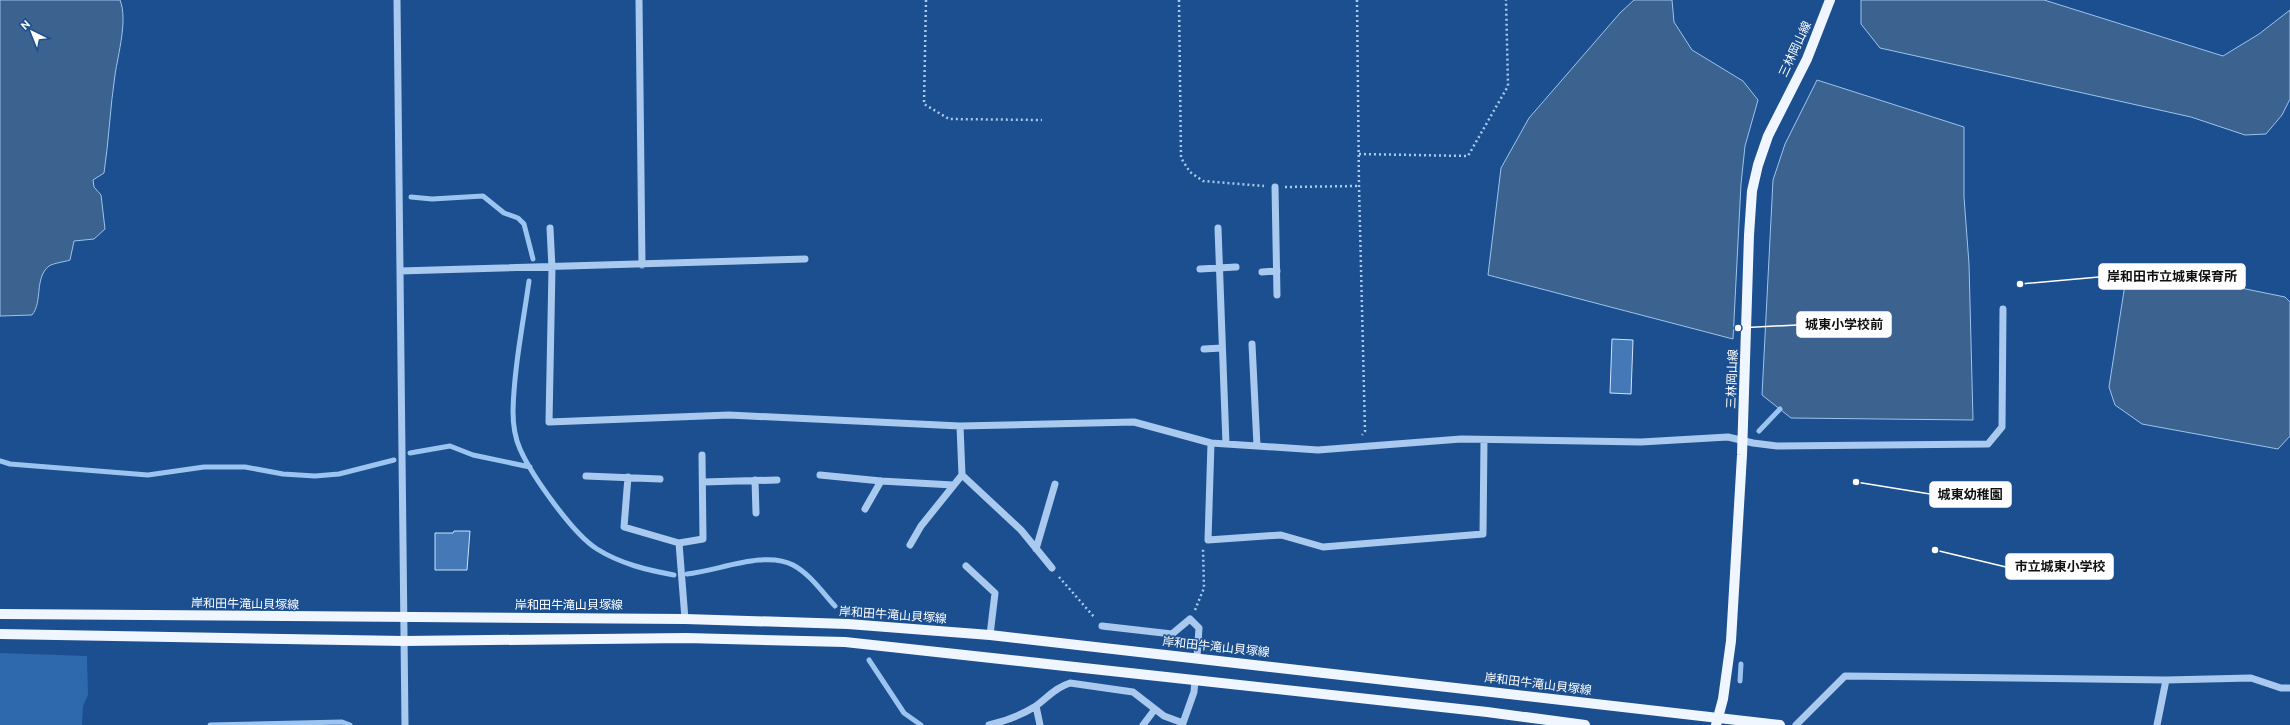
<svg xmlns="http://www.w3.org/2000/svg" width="2290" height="725" viewBox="0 0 2290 725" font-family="Ubuntu,'Noto Sans JP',sans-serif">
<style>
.green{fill:#2e69ad}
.water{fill:#3c6290;stroke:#9cc4f0}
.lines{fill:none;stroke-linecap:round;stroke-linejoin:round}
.stream{stroke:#9cc4f0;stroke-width:5}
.building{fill:#4478b7;stroke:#cfe3fa}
.path{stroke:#a9c9ee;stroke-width:2.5;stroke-dasharray:2 3;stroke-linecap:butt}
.minor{stroke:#a9c9ee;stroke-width:7}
.major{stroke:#f0f6ff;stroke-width:10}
.labels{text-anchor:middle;stroke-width:3;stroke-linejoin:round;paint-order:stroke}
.street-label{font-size:12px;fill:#fff;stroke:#1b4f8f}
.leader{fill:none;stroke:#fff;stroke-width:1.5}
.callout-dot{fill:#fff;stroke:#1b4f8f;stroke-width:1.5}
.callout{fill:#fff;stroke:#fff;stroke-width:1.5}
.callout-label{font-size:13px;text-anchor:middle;font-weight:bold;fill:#111}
</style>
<rect width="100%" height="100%" fill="#1b4f8f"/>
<!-- green -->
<path class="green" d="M0 653 87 656 88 695 83 706 82 725H0Z"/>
<!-- water -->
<path class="water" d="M0 0H120C128 20 118 54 115 75 110 108 109 140 104 173L93 180 94 187 101 195 105 229 94 239 74 241 70 260C64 262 54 263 49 266 34 278 43 302 32 315L0 316Z
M1634 0H1672L1674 22 1692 50 1743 81 1758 100 1745 146 1741 184 1733 339 1488 275 1501 168 1529 118 1620 13Z
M1861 0H2044L2223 56 2259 34 2290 10V99L2282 115 2266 134 2245 135 2191 117 1880 48 1861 24Z
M1817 80 1964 127V197L1969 264 1973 420 1791 418 1762 395 1773 180 1785 144Z
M2128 265 2285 297 2290 302V436L2278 449 2142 424 2115 405 2109 387Z"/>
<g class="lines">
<!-- stream -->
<path class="stream" d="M411 197 432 199 483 196 504 213 518 218 524 224 533 259
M529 281C523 324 514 368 513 411 513 422 515 438 520 449 532 476 573 534 597 549 621 564 647 570 674 575
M1759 431 1780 409
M410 453 450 446 473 455 530 467
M0 461 10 464 148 475 204 467H245L283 474 315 476 339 474 394 460
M687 574C718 571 765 550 793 565 810 574 822 592 835 606
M869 660 904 713 921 725
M1740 681 1741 664
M210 725 342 722 350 725"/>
</g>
<!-- building -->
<path class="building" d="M1612 339 1633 340 1631 394 1610 393Z
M454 531H470L467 570H435V533H453Z"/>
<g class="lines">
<!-- path -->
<path class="path" d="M926 0 924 104 949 119 1042 120
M1179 0 1181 158 1190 172 1203 181 1264 186
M1357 0 1359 186 1365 431 1362 435
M1359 154 1468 156 1508 86 1506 0
M1285 187 1359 186
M1059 577 1095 618
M1195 610 1204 588 1203 549"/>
<!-- minor -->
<path class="minor" d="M397 0 405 725
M639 0 642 265
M1275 187 1277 295
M550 228 552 268 549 422 729 415 960 426 1134 422 1211 443 1318 450 1461 439 1641 442 1728 437 1753 443 1777 446 1988 444 2002 427 2003 309
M1218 228 1226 444
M1200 269 1236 267
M400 271 805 259
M1262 272 1277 271
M1252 344 1257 446
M1204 349 1222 348
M1211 443 1208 540 1281 535 1323 547 1483 534 1484 440
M820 475 881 481 953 485
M962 475 1021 530 1052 568
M586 476 660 479
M628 477 624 527 679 543 685 619
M755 480 756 513
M703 482 777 480
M865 509 881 481
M679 543 703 539 702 455
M910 545 921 526 962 475 960 426
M1036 549 1055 484
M966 566 995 593 990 635
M1102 626 1172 634 1190 619 1199 628 1197 657
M1036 706 1040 725
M989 725C1006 721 1020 716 1036 706 1047 698 1056 687 1070 683L1133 692 1164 716 1183 723 1194 692 1195 680
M1143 725 1155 709
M1796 725 1845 676 2166 680 2251 678 2281 688H2290
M2157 725 2166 680"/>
<!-- major -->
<path class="major" d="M0 614 685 619 848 624 990 635 1780 725
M0 634 404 641 686 638 845 642 1487 712 1585 725
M1716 725 1723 699 1731 641 1742 455 1749 235 1752 191 1758 165 1768 136 1807 59 1830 0"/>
</g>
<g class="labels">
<!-- street labels -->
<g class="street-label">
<text transform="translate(1795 49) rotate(-65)" y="4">三林岡山線</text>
<text transform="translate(1732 379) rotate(-88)" y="4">三林岡山線</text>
<text transform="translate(245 604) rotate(1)" y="4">岸和田牛滝山貝塚線</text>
<text x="569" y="609">岸和田牛滝山貝塚線</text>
<text transform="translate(893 615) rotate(4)" y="4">岸和田牛滝山貝塚線</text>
<text transform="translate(1216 647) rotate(6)" y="4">岸和田牛滝山貝塚線</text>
<text transform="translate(1538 684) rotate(7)" y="4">岸和田牛滝山貝塚線</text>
</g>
</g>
<!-- callouts -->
<path class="leader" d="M2020 284L2099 277M1738 328L1797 325M1856 482L1930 494M1935 550L2006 567"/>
<g class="callout-dot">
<circle cx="2020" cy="284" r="4"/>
<circle cx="1738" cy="328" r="4"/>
<circle cx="1856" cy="482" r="4"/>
<circle cx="1935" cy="550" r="4"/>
</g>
<g class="callout">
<rect x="2099" y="264" width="146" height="25" rx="4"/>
<rect x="1797" y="312" width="94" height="25" rx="4"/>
<rect x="1930" y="482" width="81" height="25" rx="4"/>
<rect x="2006" y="554" width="107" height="25" rx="4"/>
</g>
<g class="callout-label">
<text x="2172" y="281">岸和田市立城東保育所</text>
<text x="1844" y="329">城東小学校前</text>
<text x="1970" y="499">城東幼稚園</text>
<text x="2060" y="571">市立城東小学校</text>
</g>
<!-- north arrow -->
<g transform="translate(32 32) rotate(317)" stroke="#1b4f8f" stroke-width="3" paint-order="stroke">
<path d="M0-3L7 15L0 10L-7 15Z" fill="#ffffff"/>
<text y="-6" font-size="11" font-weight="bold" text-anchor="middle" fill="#ffffff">N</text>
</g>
</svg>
